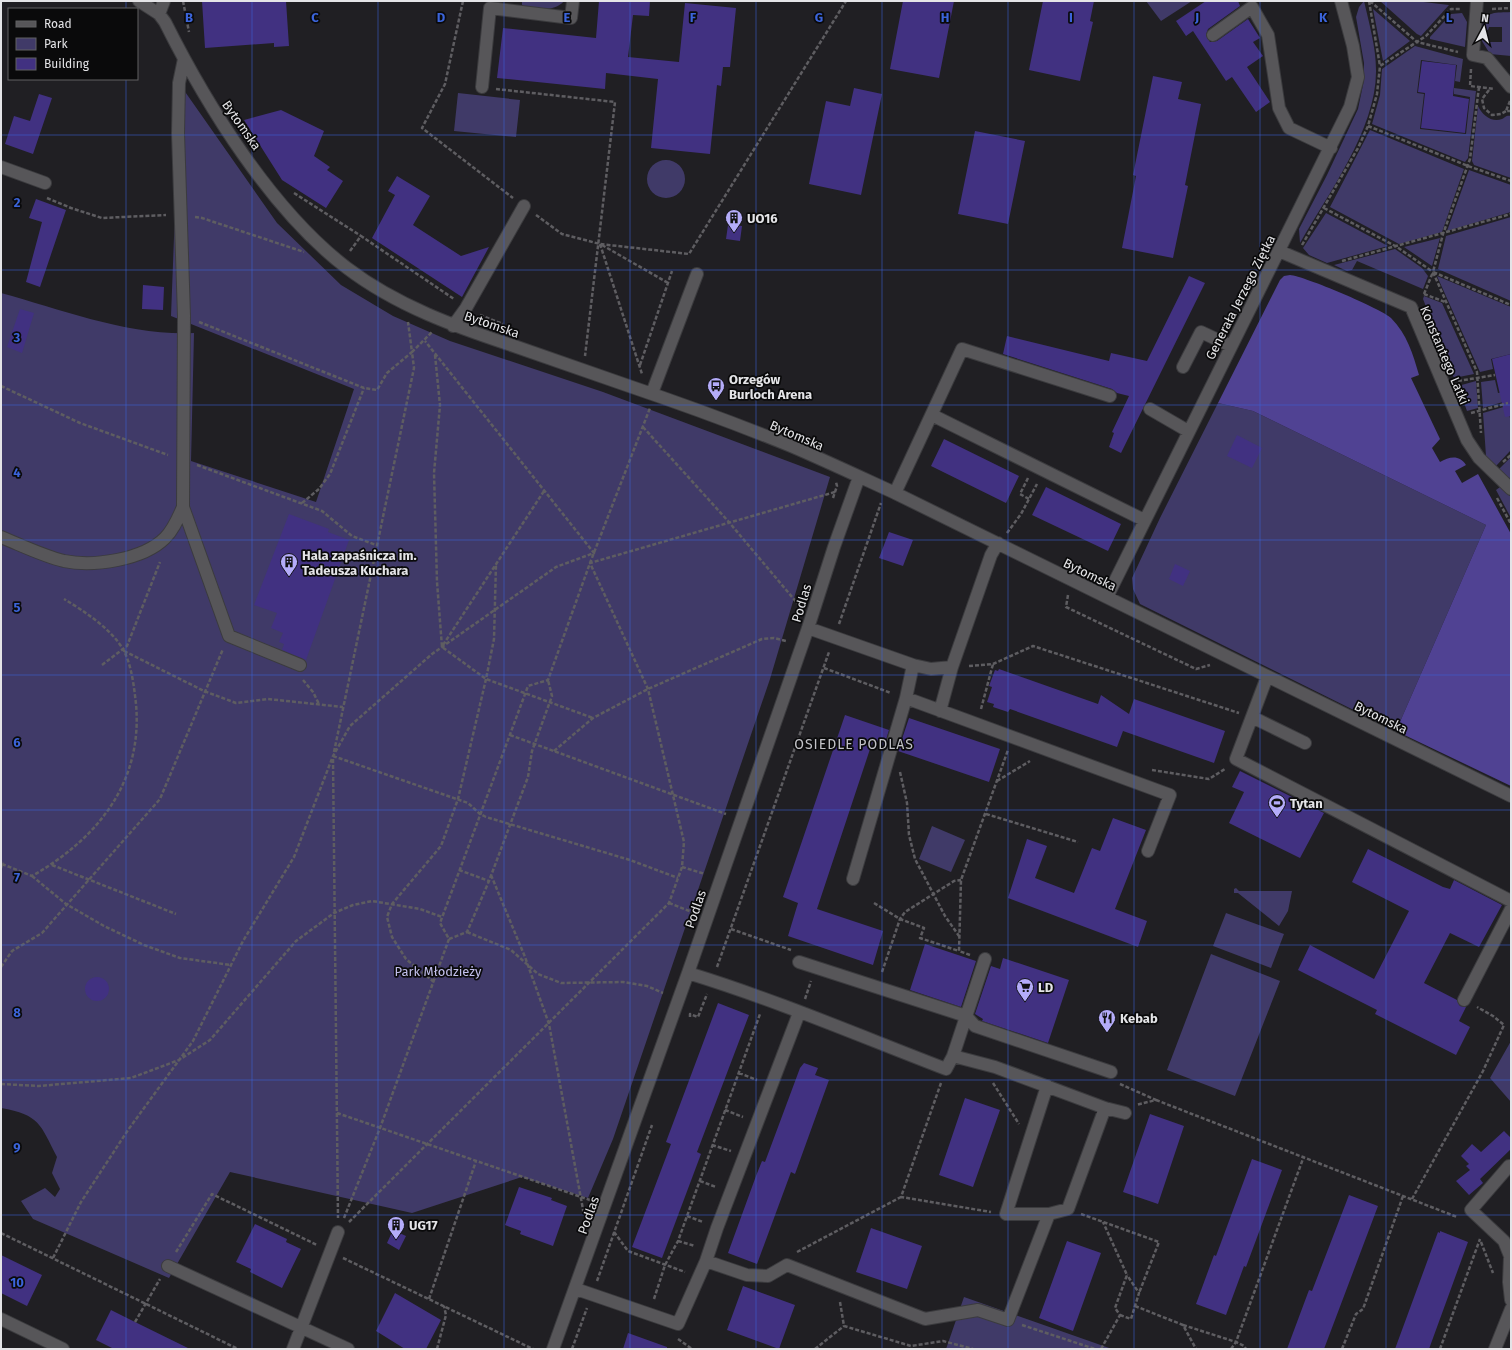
<svg xmlns="http://www.w3.org/2000/svg" width="1512" height="1350" viewBox="0 0 1512 1350" font-family="'Fira Sans',sans-serif">
<style>
.green{fill:#403a68}
.forest{fill:#504293}
.building{fill:#413181}
.lines{fill:none;stroke-linecap:round;stroke-linejoin:round}
.minor-casing{stroke:#3b3b3e;stroke-width:14}
.path{stroke:#5e5d61;stroke-width:2.5;stroke-dasharray:4 2;stroke-linecap:butt}
.minor{stroke:#575659;stroke-width:12}
.grid{fill:none;stroke:#3b64da;stroke-width:1;stroke-opacity:0.55}
.labels{text-anchor:middle;stroke-width:3.5;stroke-linejoin:round;paint-order:stroke}
.street-label{font-size:13px;fill:#e4e4e7;stroke:#0a0a0b}
.poi-label{font-size:13px;font-weight:bold;fill:#e4e4e7;stroke:#0a0a0b;text-anchor:start}
.park-label{font-size:13px;fill:#c2bfec;stroke:#0a0a0b}
.neighbourhood-label{font-size:14px;letter-spacing:1px;fill:#c2c2c7;stroke:#0a0a0b}
.grid-label{font-size:13px;text-anchor:middle;font-weight:bold;fill:#3b64da;stroke:#0a0a0b;stroke-width:3.5;stroke-linejoin:round;paint-order:stroke}
</style>
<rect width="100%" height="100%" fill="#201f23"/>
<!-- green -->
<path class="green" d="M522 1H564C554 13 536 8 522 7Z
M1146 1H1192L1161 21Z
M1364 1C1369 23 1376 47 1376 70 1377 128 1328 194 1300 243L1299 229 1327 175 1358 109 1364 80V63L1356 17 1359 7Z
M1380 1H1415L1449 5 1421 36 1417 34Z
M1373 9 1410 41 1383 61Z
M1511 12V56L1490 54 1482 41 1483 38 1487 37V42H1502V27H1489L1488 30 1482 28C1484 10 1497 13 1511 12Z
M1462 13 1467 22 1465 47 1430 39V37L1451 14Z
M1415 46 1463 59 1460 82 1455 81 1457 65 1421 60 1417 93 1424 94 1420 129 1466 134 1470 97 1454 94V88L1476 91 1468 158 1465 162 1372 124 1380 95 1382 69Z
M181 86 277 223 341 285 393 316 450 341 603 392 830 477 770 679 613 1139 588 1198 522 1177 412 1213 230 1172 169 1278 33 1219 21 1201 45 1188 55 1197 60 1189 52 1173 57 1157C40 1124 40 1115 1 1108V293C63 310 129 336 194 333L191 461 316 502 354 389 171 316 178 133Z
M458 93 520 100 516 137 454 131Z
M1478 106C1482 115 1492 123 1502 119 1506 117 1506 115 1511 116V178L1474 165 1472 161Z
M1370 130 1464 169 1442 232 1399 244 1330 207Z
M647 179a19 19 0 1 1 38 0a19 19 0 1 1-38 0Z
M1469 170 1511 185V212L1447 231Z
M1326 213 1388 246 1327 263 1309 255 1303 248Z
M1511 217V301L1438 269 1446 236Z
M1440 238 1432 266 1404 247Z
M1395 249 1422 268 1428 276 1423 289 1357 261 1352 270 1347 271 1334 265Z
M1437 276 1511 307V354L1491 359 1493 369 1480 372Z
M1424 296 1442 303 1474 374 1454 378 1423 299Z
M1495 380 1498 393 1504 392 1506 401 1483 408 1481 382Z
M1476 381 1478 408 1467 411 1458 386Z
M1218 403 1253 411 1486 525 1396 731 1140 604 1133 589 1132 578 1160 518Z
M1507 406 1511 422V450L1496 466 1486 456 1483 413Z
M1511 457V476L1509 479 1499 469Z
M1500 487 1511 497V518L1496 490Z
M932 826 965 840 951 872 919 859Z
M1236 888 1239 891H1292L1288 911 1279 926 1238 893H1234V889Z
M1226 913 1284 934 1271 968 1213 946Z
M1211 954 1280 981 1235 1096 1167 1070Z
M1511 1041V1102L1490 1078Z
M964 1297 1112 1349H946Z"/>
<!-- forest -->
<path class="forest" d="M1290 275C1304 276 1382 309 1391 318 1407 334 1413 354 1419 375L1411 378 1440 439 1432 448 1440 462C1449 457 1459 454 1466 465L1455 471 1462 483 1478 474 1511 534V786L1396 731 1486 525 1253 411 1218 403 1280 280 1284 276Z"/>
<!-- building -->
<path class="building" d="M202 1H286L289 46 274 47V43L205 48Z
M599 1H650L649 16 633 15 628 57 679 62 685 3 736 8 730 67H723L721 86 717 85 710 154 651 148 658 79 606 73 605 89 497 78 503 28 596 38Z
M903 1H954L939 78 890 69Z
M1043 1H1094L1090 21 1093 22 1080 81 1029 70Z
M1206 1H1238L1240 6 1208 29 1206 35 1210 42 1217 41 1248 19 1260 38 1253 42 1263 56 1247 67 1270 102 1256 112 1232 77 1226 81 1193 31 1186 36 1176 21Z
M1422 61 1456 65 1453 96 1469 99 1465 133 1421 128 1425 93 1418 92Z
M1153 76 1182 82 1178 99 1201 104 1185 185 1188 186 1173 258 1122 248 1136 176 1133 175Z
M854 88 882 94 861 195 809 184 826 101 850 106Z
M39 94 52 98 33 154 5 144 14 116 30 121Z
M281 110 324 131 314 156 330 167 327 170 343 181 326 208 282 180 244 120Z
M975 131 1025 141 1008 224 958 214Z
M397 176 430 196 413 225 461 256 489 247 462 297 372 238 395 195 388 191Z
M36 199 66 210 40 287 26 282 42 222 29 218Z
M728 225 742 226 740 241 726 239Z
M1189 276 1205 283 1121 453 1109 447 1114 433 1112 432 1129 396 1117 393 1112 389 1003 354 1007 336 1109 361 1111 353 1147 361Z
M143 285 164 287 163 310 142 309Z
M20 309 34 313 22 353 7 347Z
M1511 354V416L1505 417 1492 359Z
M1237 435 1262 448 1252 468 1227 456Z
M944 439 1019 476 1006 503 931 466Z
M1046 487 1121 524 1108 551 1032 515Z
M289 514 329 529 328 532 349 540 306 660 282 650 284 644 279 642 283 633 271 628 277 613 254 605Z
M889 532 913 540 903 566 879 558Z
M1175 564 1190 571 1183 586 1169 579Z
M999 669 1098 704 1101 695 1129 714 1134 699 1225 731 1214 763 1123 731 1117 747 1010 709 1008 712 993 707 994 704 987 702 992 687 989 686 995 670 998 671Z
M845 715 889 730 884 746 873 742 870 749 817 909 883 931 873 965 788 936 798 903 783 897Z
M909 718 1000 749 989 782 898 751Z
M1240 771 1324 813 1300 858 1229 823 1244 792 1232 787Z
M1113 818 1146 830 1115 909 1147 921 1138 947 1008 898 1027 839 1047 846 1035 878 1074 893 1092 848 1100 851Z
M1368 849 1443 887 1450 889 1454 880 1502 905 1479 947 1450 933 1424 983 1457 1000 1460 1006 1466 1007 1459 1021 1470 1027 1456 1055 1375 1014 1377 1010 1298 970 1310 945 1374 979 1409 911 1352 882Z
M925 944 976 961 961 1007 910 990Z
M1003 958 1069 980 1048 1043 982 1021 983 1019 975 1014 991 966 1000 969Z
M85 989a12 12 0 1 1 24 0a12 12 0 1 1-24 0Z
M718 1003 749 1015 697 1152 701 1154 662 1258 632 1247 671 1144 666 1142Z
M804 1063 818 1068 815 1075 829 1080 795 1174 791 1172 757 1264 728 1253 756 1176 762 1161 765 1162 800 1068Z
M965 1098 1000 1110 973 1187 939 1175Z
M1150 1114 1184 1126 1158 1204 1123 1192Z
M1504 1131 1511 1138V1149L1480 1179 1483 1183 1469 1195 1456 1181 1470 1170 1466 1166 1469 1164 1461 1156 1472 1144 1481 1152Z
M1252 1159 1282 1170 1246 1267 1244 1266 1226 1315 1196 1304 1214 1255 1216 1256Z
M519 1187 552 1198 551 1200 567 1206 553 1246 520 1234 521 1231 505 1225Z
M1349 1195 1378 1206 1324 1349H1287L1309 1290 1312 1291Z
M255 1224 287 1239 286 1242 301 1249 282 1288 250 1272 251 1269 236 1262Z
M871 1228 922 1246 907 1289 856 1272Z
M393 1230 406 1236 399 1250 387 1243Z
M1440 1231 1468 1242 1429 1349H1395L1438 1232 1440 1233Z
M1067 1241 1101 1253 1073 1331 1039 1318Z
M1 1255 42 1275 27 1306 1 1293Z
M743 1286 795 1305 779 1349 727 1330Z
M395 1293 441 1320 426 1349H405L376 1331Z
M111 1310 135 1322 190 1349H114L96 1340Z
M628 1333 667 1347V1349H623Z"/>
<g class="lines">
<defs>
<path id="minor" d="M139 1 159 14 165 22C207 106 272 211 347 268 397 306 456 327 514 346 552 359 589 372 626 385 682 404 737 424 791 446 826 461 860 477 895 493L1511 796
M1477 1 1473 55 1487 58 1511 87
M159 14 164 1
M1213 35 1252 7 1268 35 1279 108 1289 128 1331 148
M184 59 179 83 178 133 184 316 183 507 229 636 300 665
M482 87 490 8 571 18 573 1
M1 167 45 183
M1279 251 1411 307 1467 440 1479 458 1511 489
M453 326 466 308 524 206
M1183 367 1201 332 1231 346
M652 393 697 274
M1150 409 1188 431
M932 415 1144 520
M895 493 962 349 1110 396
M1 537C21 545 43 556 64 561 93 567 143 560 165 538 174 529 178 518 183 507
M1107 597 1350 107 1358 77 1353 46 1341 1
M808 628 913 665 906 698 853 879
M913 665 931 669 952 667 991 555 998 543
M1267 677 1236 759 1511 901
M906 698 1170 795 1148 851
M940 711 952 667
M1252 717 1305 743
M799 962 966 1016 975 1026 1111 1072
M688 973C776 1000 860 1036 946 1069L953 1056 985 959
M1464 1000 1511 909
M953 1056 995 1067 1105 1108 1125 1113
M1047 1086 1006 1214H1049L1068 1209 1105 1108
M1511 1166H1509L1471 1210 1504 1241 1510 1256 1509 1282 1511 1300
M706 1261 717 1228 799 1013
M168 1266 348 1349
M576 1289 678 1324 706 1261 747 1275 768 1276 787 1265 925 1319 978 1310 1008 1320 1049 1214
M1 1319 63 1349
M293 1349 338 1232
M553 1349 688 973 808 628 834 547 859 477
M1495 1349 1511 1309"/>
</defs>
<!-- minor casing -->
<use href="#minor" class="minor-casing"/>
<!-- path -->
<path class="path" d="M183 1 189 32
M463 1 445 84 422 128 513 198
M1369 1 1380 66
M1370 1 1417 42 1458 52
M1492 9 1511 8
M1471 69 1470 86 1494 89
M1479 87 1470 159 1443 234 1433 272 1511 305
M496 89 615 102 585 356
M1489 90 1482 99 1484 108 1492 115 1501 114 1506 111
M1510 101 1506 111H1511
M1368 126 1468 166 1511 181
M294 193 361 236
M47 198 71 208 102 218 166 215
M1324 208 1397 247 1433 272
M536 215 562 234 600 244 689 254 846 1
M195 217 202 218 304 252
M600 244 642 374
M602 245 668 283
M1302 245 1358 148 1368 126 1377 94 1380 66 1426 36 1451 9H1461
M350 251 361 236 454 299
M1342 261 1511 214
M1424 294 1433 272 1477 372 1481 433
M1424 294 1445 302
M480 315 503 324
M199 322 364 388 377 390 387 373 412 352 408 322
M435 355 440 405 434 473 437 582 442 647 486 679 593 718
M640 365 672 271
M1458 381 1495 375
M1 386 80 423 168 455
M1471 413 1508 403
M643 427 728 521 798 604
M1503 462 1511 455
M197 465 322 511 352 536 376 545
M1028 478 1020 494 1029 499
M833 498 837 486 836 482
M1497 498 1511 524
M302 503 319 489 330 474 364 388
M1007 533 1021 514 1037 484
M1068 595 1066 607 1196 669 1210 665
M839 624 881 503
M443 645 544 491
M124 651 204 691 236 703 268 699 343 707
M102 665 127 646 160 562
M969 666 993 664 1033 646 1239 713
M824 668 891 693
M303 680 313 692 319 704
M981 709 993 664
M510 735 726 814
M554 751 593 718 648 689 762 639 774 638 786 641
M334 752 414 368 412 352 432 332
M333 756 468 803 480 814 486 817 630 860 678 878
M333 759 338 1218
M1152 770 1209 779 1225 769
M900 772 907 803 909 835 915 859 945 916 959 936
M997 781 1030 761
M986 814 1078 842
M2 864 32 876C97 839 143 783 136 704 134 687 132 667 124 651 113 630 84 611 64 599
M52 865 176 914
M682 867 705 874
M1 868 3 862
M459 870 489 881
M491 875 525 957 549 1024 584 1215
M32 876 66 904 104 926 144 945 180 958 231 965
M669 903 692 912
M874 903 900 919 924 928 920 938 959 951
M731 929 791 950
M467 932 511 950 538 974 561 983 623 982 647 986 663 993
M449 939 467 932 489 881 528 777 532 751 552 696 548 680
M970 955 959 951 961 880 1008 750
M1 967 12 951 42 933 160 799 223 649
M717 967 829 652
M882 972 900 919 905 912 954 881 961 880
M434 982 406 959 392 937 387 917 392 904 441 846 458 799 486 679 494 639 496 564
M805 999 811 981
M690 1017V1014L698 1017 707 994
M739 1073 757 1080
M941 1083 901 1197 991 1212
M993 1083 1019 1124
M1 1084 39 1086 131 1078 179 1060 210 1040 296 941 334 913 353 905 372 901 420 909 442 917
M1120 1084 1156 1100 1136 1105
M1156 1100 1457 1217
M725 1110 743 1117
M337 1113 590 1200
M712 1145 731 1151
M700 1181 716 1187
M1412 1199 1483 1071 1504 1025 1493 1016 1477 1007
M1081 1214 1159 1242 1139 1293
M687 1216 703 1222
M344 1218 380 1128 449 939 440 923 528 686 548 680 590 563 650 408
M349 1222 669 903 682 867 684 842 648 689 590 563 835 492
M614 1232 628 1251 685 1272
M1 1233 238 1349
M678 1241 695 1246
M1481 1242 1493 1273
M176 1252 212 1194 317 1245
M797 1252 901 1197
M53 1258 81 1202 128 1130 193 1041 243 941 294 857 333 756 350 726 432 654 556 567 594 553 425 341
M343 1258 533 1349
M597 1281 652 1125
M429 1299 476 1161
M654 1299 665 1265 678 1241 760 1014
M840 1302 844 1326 911 1346 943 1341 973 1349
M1135 1306 1183 1325 1196 1349
M1120 1315 1131 1319 1139 1293 1127 1275
M135 1322 160 1279
M1022 1325 1095 1349
M1183 1325 1236 1342 1244 1346 1246 1349
M678 1339 692 1349
M437 1349 446 1315 444 1306
M572 1349 587 1308
M815 1349 844 1326
M1101 1349 1120 1315 1115 1308 1127 1275 1103 1222
M1231 1349 1236 1342 1304 1156
M1342 1349 1356 1314 1363 1309 1403 1196
M1440 1349 1480 1239"/>
<!-- minor -->
<use href="#minor" class="minor"/>
</g>
<!-- grid -->
<path class="grid" d="M126 1V9M252 1V1349M378 1V1349M504 1V1349M630 1V1349M756 1V1349M882 1V1349M1008 1V1349M1134 1V1349M1260 1V1349M1386 1V1349M126 79V1349M1 135H1511M1 270H1511M1 405H1511M1 540H1511M1 675H1511M1 810H1511M1 945H1511M1 1080H1511M1 1215H1511"/>
<!-- icons -->
<defs>
<symbol id="building-pin" viewBox="-11 -11 22 30"><path d="M0 17L-7.5 6A9.5 9.5 0 1 1 7.5 6Z" fill="#b4acf9" stroke="#0a0a0b"/><path d="M-4-6H4V6H1V3H-1V6H-4ZM-2.5-4.3h1.7v1.8h-1.7ZM.8-4.3h1.7v1.8H.8ZM-2.5-1h1.7V.8h-1.7ZM.8-1h1.7V.8H.8Z" fill="#111"/></symbol>
<symbol id="bus-pin" viewBox="-11 -11 22 30"><path d="M0 17L-7.5 6A9.5 9.5 0 1 1 7.5 6Z" fill="#b4acf9" stroke="#0a0a0b"/><path d="M-5-6H5V4H4V6H2V4H-2V6H-4V4H-5ZM-3.5-4V0h7V-4ZM-3.5 1.2v1.5H-2V1.2ZM2 1.2v1.5H3.5V1.2Z" fill="#111"/></symbol>
<symbol id="stadium-pin" viewBox="-11 -11 22 30"><path d="M0 17L-7.5 6A9.5 9.5 0 1 1 7.5 6Z" fill="#b4acf9" stroke="#0a0a0b"/><path d="M0-5a6.5 5 0 1 0 0 10a6.5 5 0 1 0 0-10ZM-3.5-1.8h7v3.6h-7Z" fill="#111"/></symbol>
<symbol id="supermarket-pin" viewBox="-11 -11 22 30"><path d="M0 17L-7.5 6A9.5 9.5 0 1 1 7.5 6Z" fill="#b4acf9" stroke="#0a0a0b"/><path d="M-6-5.5h2.5l.6 2H6L4.5 2H-2.5L-4.4-4H-6ZM-1.5 3.2a1.3 1.3 0 1 0 .1 0ZM3 3.2a1.3 1.3 0 1 0 .1 0Z" fill="#111"/></symbol>
<symbol id="restaurant-pin" viewBox="-11 -11 22 30"><path d="M0 17L-7.5 6A9.5 9.5 0 1 1 7.5 6Z" fill="#b4acf9" stroke="#0a0a0b"/><path d="M-5-6h1v4h1v-4h1v4h1v-4h1v5L-1.5 .5V6h-2V.5L-5-1ZM5-6V6H3V1.5H1.5Q1.5-4 5-6Z" fill="#111"/></symbol>
</defs>
<g fill-rule="evenodd">
<use href="#building-pin" x="724" y="208" width="20" height="27"/>
<use href="#bus-pin" x="706" y="376" width="20" height="27"/>
<use href="#building-pin" x="279" y="552" width="20" height="27"/>
<use href="#stadium-pin" x="1267" y="793" width="20" height="27"/>
<use href="#supermarket-pin" x="1015" y="977" width="20" height="27"/>
<use href="#restaurant-pin" x="1097" y="1008" width="20" height="27"/>
<use href="#building-pin" x="386" y="1215" width="20" height="27"/>
</g>
<g class="labels">
<!-- street labels -->
<g class="street-label">
<text transform="translate(242 125) rotate(55)" y="5">Bytomska</text>
<text transform="translate(1240 297) rotate(-63)" y="5">Generała Jerzego Ziętka</text>
<text transform="translate(492 324) rotate(19)" y="5">Bytomska</text>
<text transform="translate(1445 355) rotate(67)" y="5">Konstantego Latki</text>
<text transform="translate(797 435) rotate(23)" y="5">Bytomska</text>
<text transform="translate(1090 574) rotate(26)" y="5">Bytomska</text>
<text transform="translate(801 603) rotate(-73)" y="5">Podlas</text>
<text transform="translate(1381 717) rotate(26)" y="5">Bytomska</text>
<text transform="translate(695 909) rotate(-71)" y="5">Podlas</text>
<text transform="translate(588 1215) rotate(-70)" y="5">Podlas</text>
</g>
<!-- poi labels -->
<g class="poi-label">
<text x="747" y="223">UO16</text>
<text x="729" y="384">Orzegów<tspan x="729" dy="15">Burloch Arena</tspan></text>
<text x="302" y="560">Hala zapaśnicza im.<tspan x="302" dy="15">Tadeusza Kuchara</tspan></text>
<text x="1290" y="808">Tytan</text>
<text x="1038" y="992">LD</text>
<text x="1120" y="1023">Kebab</text>
<text x="409" y="1230">UG17</text>
</g>
<!-- park labels -->
<g class="park-label">
<text x="438" y="976">Park Młodzieży</text>
</g>
<!-- neighbourhood labels -->
<g class="neighbourhood-label">
<text x="854" y="749">OSIEDLE PODLAS</text>
</g>
</g>
<g class="grid-label">
<text x="189" y="22">B</text>
<text x="315" y="22">C</text>
<text x="441" y="22">D</text>
<text x="567" y="22">E</text>
<text x="693" y="22">F</text>
<text x="819" y="22">G</text>
<text x="945" y="22">H</text>
<text x="1071" y="22">I</text>
<text x="1197" y="22">J</text>
<text x="1323" y="22">K</text>
<text x="1449" y="22">L</text>
<text x="17" y="207">2</text>
<text x="17" y="342">3</text>
<text x="17" y="477">4</text>
<text x="17" y="612">5</text>
<text x="17" y="747">6</text>
<text x="17" y="882">7</text>
<text x="17" y="1017">8</text>
<text x="17" y="1152">9</text>
<text x="17" y="1287">10</text>
</g>
<!-- border -->
<rect width="1512" height="1350" fill="none" stroke="#e4e4e7" stroke-width="4"/>
<!-- legend -->
<rect x="8" y="8" width="130" height="72" fill="#0a0a0b" stroke="#616163"/>
<rect x="16" y="21" width="20" height="6" fill="#575659" stroke="#616163"/>
<text x="44" y="28" font-size="12" fill="#e4e4e7">Road</text>
<rect x="16" y="38" width="20" height="12" fill="#403a68" stroke="#616163"/>
<text x="44" y="48" font-size="12" fill="#e4e4e7">Park</text>
<rect x="16" y="58" width="20" height="12" fill="#413181" stroke="#616163"/>
<text x="44" y="68" font-size="12" fill="#e4e4e7">Building</text>
<!-- north arrow -->
<g transform="translate(1484 28) rotate(7)" stroke="#0a0a0b" stroke-width="3" paint-order="stroke">
<path d="M0-3L7 15L0 10L-7 15Z" fill="#e4e4e7"/>
<text y="-6" font-size="11" font-weight="bold" text-anchor="middle" fill="#e4e4e7">N</text>
</g>
</svg>
